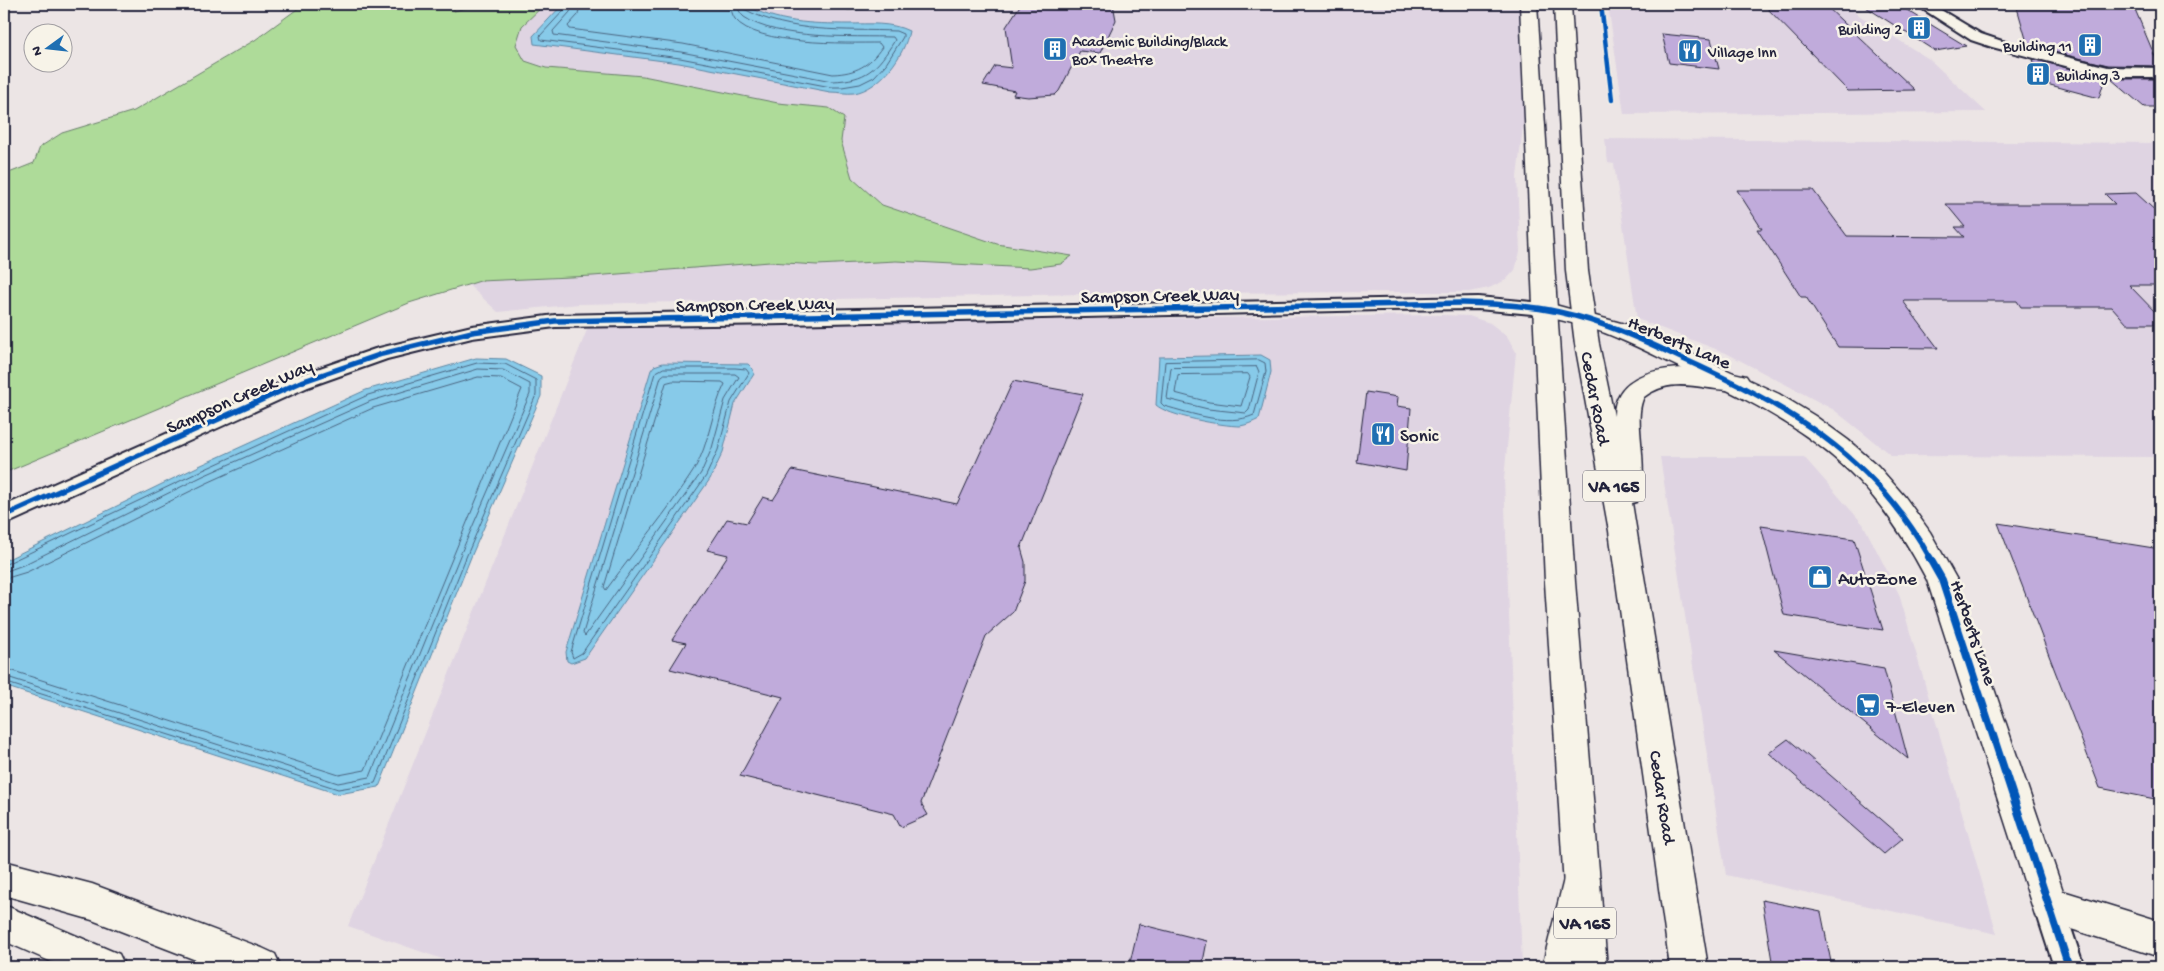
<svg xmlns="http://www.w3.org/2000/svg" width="2164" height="971" viewBox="0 0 2164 971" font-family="'Gochi Hand',sans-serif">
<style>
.built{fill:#dfd4e2}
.green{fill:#aedb99;stroke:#687e6a}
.water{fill:#87cae9;stroke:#5f87a3}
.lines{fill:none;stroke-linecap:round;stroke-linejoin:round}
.shore{stroke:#4a6581;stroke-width:1}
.building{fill:#c0abdb;stroke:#22223b}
.minor-casing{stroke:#22223b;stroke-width:4}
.tertiary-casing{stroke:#22223b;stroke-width:3}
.primary-casing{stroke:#22223b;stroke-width:3}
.motorway-casing{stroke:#22223b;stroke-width:3}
.minor{fill:#f7f3e8;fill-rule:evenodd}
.tertiary{fill:#f7f3e8;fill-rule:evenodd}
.primary{fill:#f7f3e8;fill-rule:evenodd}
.motorway{fill:#f7f3e8;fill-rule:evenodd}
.cycleway-far2-casing{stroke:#f7f3e8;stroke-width:7}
.cycleway-far1-casing{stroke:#f7f3e8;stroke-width:9}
.cycleway-casing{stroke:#f7f3e8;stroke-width:11}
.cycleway-far2{stroke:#0057b8;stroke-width:4.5}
.cycleway-far1{stroke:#0057b8;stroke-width:5.5}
.cycleway{stroke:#0057b8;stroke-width:8}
.labels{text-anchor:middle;stroke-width:5;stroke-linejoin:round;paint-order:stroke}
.far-poi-label{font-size:16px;fill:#22223b;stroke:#f7f3e8;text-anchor:start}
.shield{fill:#f7f3e8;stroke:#62616f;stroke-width:1}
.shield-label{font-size:18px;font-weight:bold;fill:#22223b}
.street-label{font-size:19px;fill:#22223b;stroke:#f7f3e8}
.poi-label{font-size:19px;fill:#22223b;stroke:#f7f3e8;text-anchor:start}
</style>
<rect width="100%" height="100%" fill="#ece5e5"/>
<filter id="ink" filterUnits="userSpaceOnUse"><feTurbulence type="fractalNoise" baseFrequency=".02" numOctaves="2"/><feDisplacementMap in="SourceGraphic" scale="10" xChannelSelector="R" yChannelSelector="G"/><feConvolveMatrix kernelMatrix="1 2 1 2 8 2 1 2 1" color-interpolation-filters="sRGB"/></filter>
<g filter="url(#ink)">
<!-- built -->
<path class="built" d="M435 4H1519L1525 110 1517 177 1520 252 1515 270 1506 280 1489 288 1469 292 1137 293 579 304 498 312 425 245Z
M1608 4H1847L1860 16 1929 59 1986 112 1624 114Z
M1605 139 2160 143V457L1892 456 1834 410 1726 353 1637 319 1614 164 1608 163Z
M1442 315 1469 316 1490 323 1507 336 1516 352 1504 479 1522 967H465L348 926 589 325Z
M1660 457H1804L1863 524 1899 594 1997 934 1726 875Z"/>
<!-- green -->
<path class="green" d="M304 4H463L454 7V11L469 7V4H545L522 26 516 45 525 61 546 68 643 76 778 103 829 108 844 118 841 141 852 178 882 205 997 244 1072 256 1061 264 1030 268 896 261 817 265 770 262 593 276 480 281 409 303 4 473V175L34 163 40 147 62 133 134 111 255 40Z
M807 4H922L849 10Z"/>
<!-- water -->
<path class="water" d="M563 4H744C775 23 813 24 849 24 869 24 891 22 909 31 905 55 880 89 854 93 847 94 838 92 830 92L679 63 534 44 533 36Z
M1261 355 1270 360 1271 372 1259 419C1253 422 1247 425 1240 426 1222 426 1168 416 1156 405L1159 357Z
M476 358 506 359 541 376V396L471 557 379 787 338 794 4 686V561L199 466 366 390Z
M663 363 748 364 753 369 754 374 735 404 723 452 710 479 585 658 571 663 567 661 566 652 651 370 654 366Z"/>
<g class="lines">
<!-- shore -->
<path class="shore" d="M566 4 565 9 540 36 541 40 680 58 831 87H842L860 84 874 77 886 64 903 37V34L896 31C844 29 791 34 744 9L743 4
M573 4 570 12 553 31 554 35 681 52 832 81C867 80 877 69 895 40L893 37C853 36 777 40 744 17 740 14 738 8 736 4
M580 4 578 15 568 26 570 29 683 44 833 74C856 73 869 66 882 47L879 43C846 43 757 46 735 19 732 15 731 8 729 4
M1259 360 1265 363 1266 372 1254 415C1227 427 1191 413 1164 406L1161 403 1165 362Z
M1257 367 1259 372 1249 410 1246 413 1208 409 1167 399 1171 368Z
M664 368H735L746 369 749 373 731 402 718 450 706 476 582 653 573 658 571 652 655 373Z
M665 374H735L739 377 725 400 712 448 701 473 585 636 583 633 661 377Z
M1248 374 1250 377 1241 406 1209 402 1175 393 1178 375Z
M673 381 722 382 725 384C711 411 710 443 694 470 668 511 635 550 606 590L604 587 666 383Z
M4 565 201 471 368 395 477 363 505 364 536 380V395L467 555 375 783 338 789 4 682
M4 572 23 565 203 476 371 401 478 369 503 370 530 384V394L461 553 370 777 338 783 4 676
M4 579 27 572 207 483 373 408 478 377 501 378 522 389 365 770 339 775 4 668"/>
</g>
<!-- building -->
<path class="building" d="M1021 4H1113L1116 20 1100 53 1080 51 1059 91 1055 95 1028 97 1013 95 1015 91 983 85 995 66 1012 68 1006 27Z
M1763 4H1824L1915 90 1848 91Z
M1861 4H1897L1966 46 1935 51Z
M2016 4H2110L2134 7 2159 66 2108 65 2028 46Z
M1662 34 1711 39 1719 69 1669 63Z
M2033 59 2105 78 2099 98 2039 82Z
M2111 79H2160V107H2144Z
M1737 190H1813L1847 236 1964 237 1955 227H1965L1946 204H2115L2105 194 2136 193 2160 215V285H2129L2160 317V324H2127L2112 307H2021L2017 301H1903L1938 348 1838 347 1806 297H1801L1757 229H1762Z
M1013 381 1083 394 1021 548 1025 562V581L1013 612 986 636 921 803 928 815 901 827 894 814 740 776 783 697 670 669 686 643 672 640 728 555 707 550 727 519 747 523 763 497 773 500 792 470 957 504Z
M1366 392 1398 397 1397 406 1411 408 1406 471 1357 462Z
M1998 523 2160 549V800L2100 788Z
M1761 526 1854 539 1883 630 1784 615Z
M1774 650 1884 669 1908 759Z
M1788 739 1808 756 1903 838 1884 854 1769 753Z
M1762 900 1821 912 1832 967H1773Z
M1139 924 1207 941 1202 967H1129Z"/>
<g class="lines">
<defs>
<path id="minor" d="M1915 4H1931L1981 34 2002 41 2108 67 2160 68V77H2108L1992 47 1971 40Z
M1478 297 1544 303 1551 305 1554 309 1551 313 1544 315 1478 309 1380 310 785 324 555 327 472 338 387 359 308 387 4 525V506L294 377 375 349 472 326 555 315Z
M2049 890 2060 895 2084 967H2054L2034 905 2038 895Z"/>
<path id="tertiary" d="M1544 302 1632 326 1779 394 1815 416 1848 440 1878 466 1905 497 1930 532 1957 580 2063 891 2160 921V957L2036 918 1927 580C1908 544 1887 510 1859 481 1809 429 1745 398 1681 368 1656 356 1631 343 1605 333 1583 325 1559 320 1536 314L1532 309 1536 304Z"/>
<path id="primary" d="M1520 4H1537L1575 582 1607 967H1569L1545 582Z
M1554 4H1571L1588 271 1599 344 1614 416C1614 356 1707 365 1746 376L1750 382 1746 388C1712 397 1679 371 1644 397 1631 421 1653 472 1636 502L1632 503 1708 967H1670L1609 531 1575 344 1566 271Z"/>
<path id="motorway" d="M4 861 92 884 262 948 275 954 281 967H214L92 920 4 895Z
M1582 862 1595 867 1600 879 1580 967H1542L1564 879 1569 867Z
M4 905 119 954 125 967H63L4 941Z"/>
</defs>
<!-- minor casing -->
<use href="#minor" class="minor-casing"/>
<!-- tertiary casing -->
<use href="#tertiary" class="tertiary-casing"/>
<!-- primary casing -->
<use href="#primary" class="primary-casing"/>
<!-- motorway casing -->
<use href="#motorway" class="motorway-casing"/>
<!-- minor -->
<use href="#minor" class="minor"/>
<!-- tertiary -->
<use href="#tertiary" class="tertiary"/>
<!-- primary -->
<use href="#primary" class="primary"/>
<!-- motorway -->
<use href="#motorway" class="motorway"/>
<defs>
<path id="cycleway-far2" d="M1601 4 1612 100"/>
<path id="cycleway-far1" d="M4 516 301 382 382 354 472 332 555 321 1462 303C1494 304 1527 305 1559 312 1601 321 1641 339 1679 357 1784 404 1873 454 1930 558"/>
<path id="cycleway" d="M1929 557 1942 580 2069 967"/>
</defs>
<!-- cycleway-far2 casing -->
<use href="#cycleway-far2" class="cycleway-far2-casing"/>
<!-- cycleway-far1 casing -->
<use href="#cycleway-far1" class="cycleway-far1-casing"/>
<!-- cycleway casing -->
<use href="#cycleway" class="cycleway-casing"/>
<!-- cycleway-far2 -->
<use href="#cycleway-far2" class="cycleway-far2"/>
<!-- cycleway-far1 -->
<use href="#cycleway-far1" class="cycleway-far1"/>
<!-- cycleway -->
<use href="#cycleway" class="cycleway"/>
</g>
</g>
<!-- icons -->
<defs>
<symbol id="building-square" viewBox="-11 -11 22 22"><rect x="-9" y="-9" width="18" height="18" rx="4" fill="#1f6fb2" stroke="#f7f3e8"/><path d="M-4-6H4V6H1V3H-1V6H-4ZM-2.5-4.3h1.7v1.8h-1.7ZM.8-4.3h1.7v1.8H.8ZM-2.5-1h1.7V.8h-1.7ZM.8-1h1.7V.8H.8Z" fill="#fff"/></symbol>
<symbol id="restaurant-square" viewBox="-11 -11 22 22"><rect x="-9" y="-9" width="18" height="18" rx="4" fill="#1f6fb2" stroke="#f7f3e8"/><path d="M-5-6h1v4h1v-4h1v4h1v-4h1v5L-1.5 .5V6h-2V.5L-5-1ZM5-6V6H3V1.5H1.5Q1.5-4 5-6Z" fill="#fff"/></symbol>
<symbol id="shop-square" viewBox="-11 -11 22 22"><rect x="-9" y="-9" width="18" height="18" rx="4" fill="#1f6fb2" stroke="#f7f3e8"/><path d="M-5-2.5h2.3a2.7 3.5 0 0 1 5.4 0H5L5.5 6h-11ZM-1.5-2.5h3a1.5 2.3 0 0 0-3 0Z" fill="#fff"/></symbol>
<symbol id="supermarket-square" viewBox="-11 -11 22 22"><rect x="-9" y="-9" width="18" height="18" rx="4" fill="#1f6fb2" stroke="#f7f3e8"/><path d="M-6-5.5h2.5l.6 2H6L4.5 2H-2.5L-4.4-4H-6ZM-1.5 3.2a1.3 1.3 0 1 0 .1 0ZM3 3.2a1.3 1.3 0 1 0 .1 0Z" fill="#fff"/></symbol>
</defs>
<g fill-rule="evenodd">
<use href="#building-square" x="1905" y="14" width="28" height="28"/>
<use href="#building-square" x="2076" y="31" width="28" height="28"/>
<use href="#building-square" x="1041" y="35" width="28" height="28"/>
<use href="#restaurant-square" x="1676" y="37" width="28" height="28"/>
<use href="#building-square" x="2024" y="60" width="28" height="28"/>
<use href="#restaurant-square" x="1369" y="420" width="28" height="28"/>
<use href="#shop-square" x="1806" y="563" width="28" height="28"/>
<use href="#supermarket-square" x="1854" y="691" width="28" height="28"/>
</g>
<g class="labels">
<!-- far-poi labels -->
<g class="far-poi-label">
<text x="1902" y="34" text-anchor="end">Building 2</text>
<text x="1072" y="46">Academic Building/Black<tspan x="1072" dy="18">Box Theatre</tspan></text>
<text x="2072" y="51" text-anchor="end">Building 11</text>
<text x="1708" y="57">Village Inn</text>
<text x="2056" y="80">Building 3</text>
</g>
<!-- shield labels -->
<g class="shield">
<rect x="1583" y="470.5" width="62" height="31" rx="4"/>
<rect x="1554" y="907.5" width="62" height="31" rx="4"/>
</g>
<g class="shield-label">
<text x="1614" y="492">VA 165</text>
<text x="1585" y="929">VA 165</text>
</g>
<!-- street labels -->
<g class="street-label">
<text transform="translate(1160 294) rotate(-1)" y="7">Sampson Creek Way</text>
<text transform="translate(755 303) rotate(-1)" y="7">Sampson Creek Way</text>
<text transform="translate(1680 341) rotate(23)" y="7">Herberts Lane</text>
<text transform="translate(239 395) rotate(-24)" y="7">Sampson Creek Way</text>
<text transform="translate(1597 398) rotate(79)" y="7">Cedar Road</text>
<text transform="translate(1975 632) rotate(71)" y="7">Herberts Lane</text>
<text transform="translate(1664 797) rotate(81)" y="7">Cedar Road</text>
</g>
<!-- poi labels -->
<g class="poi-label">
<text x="1400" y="441">Sonic</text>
<text x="1838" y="584">AutoZone</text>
<text x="1886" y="712">7-Eleven</text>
</g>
</g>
<!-- margin -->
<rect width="2164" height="971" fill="none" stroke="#f7f3e8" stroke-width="20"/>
<rect x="10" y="10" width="2144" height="951" fill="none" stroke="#22223b" stroke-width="2" filter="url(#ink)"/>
<!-- north arrow -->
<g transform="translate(48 48) rotate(255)"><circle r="24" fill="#f7f3e8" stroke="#a29fa3"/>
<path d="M0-4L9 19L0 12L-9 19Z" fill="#1f6fb2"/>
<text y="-8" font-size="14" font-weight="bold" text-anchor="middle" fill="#22223b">N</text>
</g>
</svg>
